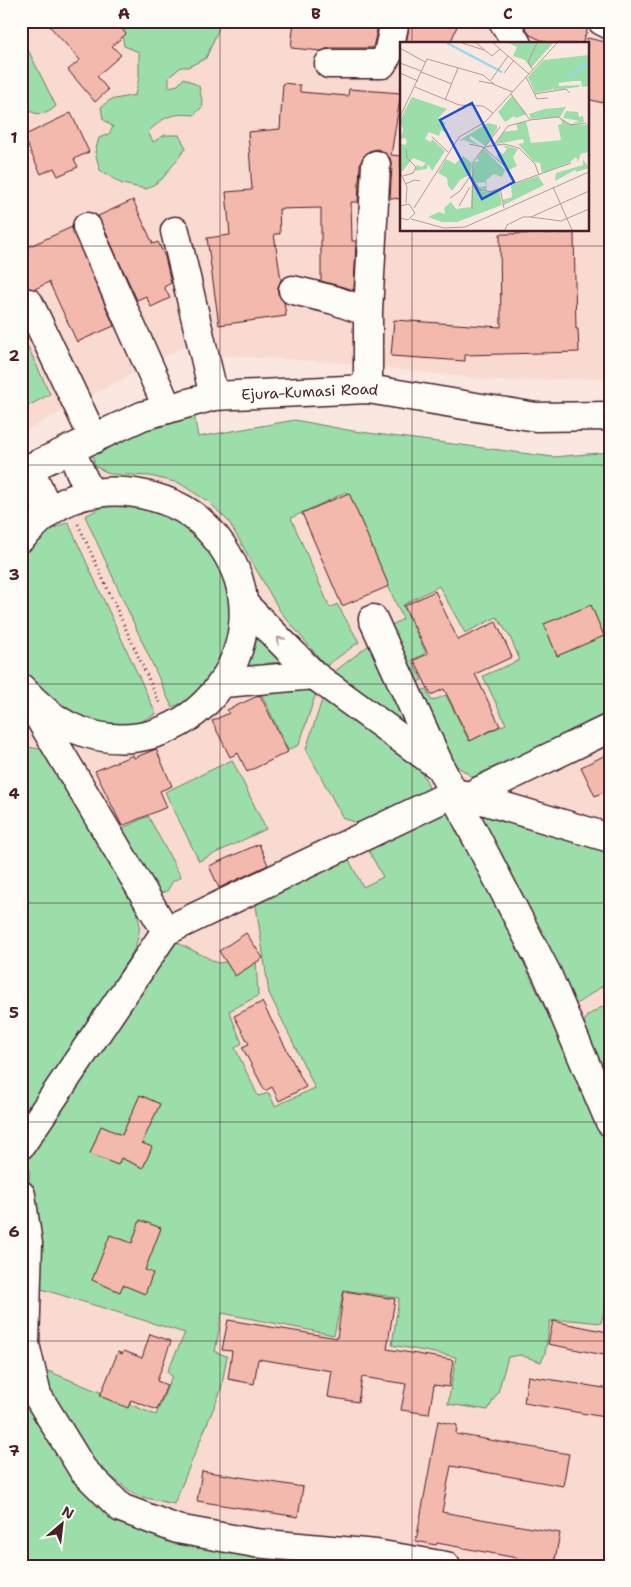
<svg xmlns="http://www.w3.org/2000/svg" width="631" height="1587" viewBox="0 0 631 1587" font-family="'Shantell Sans',sans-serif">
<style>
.built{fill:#f8dad0;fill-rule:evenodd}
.green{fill:#9bdea9;stroke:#727e6a}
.building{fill:#f3b9ac;stroke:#4a1f2b}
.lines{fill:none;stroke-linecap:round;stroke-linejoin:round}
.minor-casing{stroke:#4a1f2b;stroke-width:31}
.major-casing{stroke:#4a1f2b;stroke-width:31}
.path{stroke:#4a1f2b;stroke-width:3;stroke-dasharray:1 4;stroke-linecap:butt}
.minor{stroke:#fdfcf7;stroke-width:28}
.major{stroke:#fdfcf7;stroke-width:28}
.oneway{stroke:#ac999b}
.grid{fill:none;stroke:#4a1f2b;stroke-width:1;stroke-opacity:0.55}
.labels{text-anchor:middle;stroke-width:5;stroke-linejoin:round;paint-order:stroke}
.street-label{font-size:15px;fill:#4a1f2b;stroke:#fdfcf7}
.inset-river{fill:none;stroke:#91d9f3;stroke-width:2.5}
.inset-road{fill:none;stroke:#b49898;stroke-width:1}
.view{fill:#1d4ed8;fill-opacity:0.15;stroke:#1d4ed8;stroke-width:2.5}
.inset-edge{fill:none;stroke:#4a1f2b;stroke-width:2.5}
.neatline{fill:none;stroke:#4a1f2b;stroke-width:2}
.grid-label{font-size:16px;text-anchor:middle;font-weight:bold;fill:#4a1f2b}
</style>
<rect width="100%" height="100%" fill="#fae8e0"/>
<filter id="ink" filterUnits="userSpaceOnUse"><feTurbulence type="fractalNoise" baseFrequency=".02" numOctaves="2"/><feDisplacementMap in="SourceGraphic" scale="10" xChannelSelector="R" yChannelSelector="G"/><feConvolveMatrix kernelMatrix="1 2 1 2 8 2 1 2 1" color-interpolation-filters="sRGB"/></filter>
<g filter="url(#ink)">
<!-- built -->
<path class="built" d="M21 21H610V378L499 381 335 362 208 355 200 338 21 433ZM401 44H587V230H401Z
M126 456 542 460 610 456V1566H21V506Z"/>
<!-- green -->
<path class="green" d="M130 21H222L206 58 188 67H181L169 77V87L178 85 184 78 199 86 203 106 194 115C171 113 165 116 148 132L153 142 165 135H179L186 148 162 179 147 189 122 184 100 170 95 152 99 138 109 134 113 127 103 119 101 107 110 100 135 95 139 78V52L124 46 122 33Z
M21 36 56 106C45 118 31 115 21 104Z
M21 332 50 394 21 410Z
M194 413 198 437 295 420 353 431 553 457 610 452V712L474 778 451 762 419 692 426 689 432 701 446 695 469 741 506 724 483 676 520 660 510 637 497 617 465 633 439 586 403 605 426 653 412 660 422 680 413 684 386 628 403 619 346 492 291 518 330 608 337 604 359 642 326 666 280 611 229 522 209 502 179 483 150 476 110 474 95 466 91 450 132 429Z
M115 501 164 509 201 535 225 572 233 616 224 660 199 697 172 707 85 516Z
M68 522 156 714 130 727 85 722 46 700 21 668V560L36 536Z
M260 625 290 662 268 663 246 669 255 647Z
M373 642 412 731 334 672Z
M303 689 316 693 299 745 288 750 260 691Z
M323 697C349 715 424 757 429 789L358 823 343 818 306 749Z
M21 746 53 751 135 906C142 923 140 934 134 950L35 1105 21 1107Z
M232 760 266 829 199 861 165 792Z
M453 811 601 1128 610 1168V1285L601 1323 571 1320 550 1321 545 1354 541 1362 520 1355 508 1357 498 1392 488 1410 448 1404 456 1357 392 1345 399 1298 344 1290 334 1335 222 1313 215 1352 227 1356 221 1390 174 1504 137 1496 110 1476 76 1445 51 1398 43 1369 156 1415 172 1376 167 1372 185 1333 35 1287 28 1147 172 940 218 963 256 958 258 996 229 1011 242 1043 235 1048 258 1096 269 1093 275 1106 315 1088 269 993 255 899 346 854 363 887 383 877 366 846Z
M482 811 610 844V981L569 1009 477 814Z
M148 816 181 877 173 881 167 891 160 893 156 890 121 829Z
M610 1002V1095L580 1032 587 1016Z
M21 1370 142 1527 353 1562 352 1566H21Z"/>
<!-- building -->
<path class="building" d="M45 21H116L126 34 112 46 121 55 97 76 108 90 95 102 68 70 80 60Z
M294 21H379L373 48H329L321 51 291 48Z
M410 21H459L450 44H406Z
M521 21H586L588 28 582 44H550L530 35Z
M587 38 610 43V74L603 103 587 99Z
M283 83 300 85V92L348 96 349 89 401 93 391 155 401 156V199L390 198 392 166 390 158 384 152 377 149 369 151 363 157 360 164 358 202H351L352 241H356L354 290 321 281V208L279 209 280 234H274L281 280 278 287V294L284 302 286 316 219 325 207 238 230 235 226 192 252 190 248 132 280 129Z
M71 113 89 152 74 159 78 167 58 176 54 168 41 174 23 136Z
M133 200 153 244 158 242 165 257 171 283 164 287 170 298 151 307 146 296 137 300 98 216Z
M72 227 114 326 77 342 49 282 35 289 21 290V250Z
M574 233 576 329H578L579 352 465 355V361L391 356 394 320 501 327 500 234Z
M349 493 389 586 342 606 302 513Z
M435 591 458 640 496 622 512 657 475 674 500 726 470 741 444 689 431 695 414 660 428 654 404 606Z
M591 605 604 636 557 656 544 624Z
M260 695 288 752 247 772 238 753 230 757 212 721 229 713 227 710Z
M156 749 172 786 160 791 167 807 122 826 95 771 133 755 134 758Z
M610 753V789L595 796 581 767Z
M259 844 268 865 219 888 209 866Z
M246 933 263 958 235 976 219 951Z
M262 1002 306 1087 279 1101 272 1087 265 1091 242 1047 249 1044 234 1016Z
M140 1095 160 1104 142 1143 152 1147 143 1168 121 1158 118 1165 90 1154 101 1126 122 1135Z
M140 1220 161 1228 145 1270 153 1273 145 1294 123 1285 120 1292 92 1280 110 1235 132 1243Z
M344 1291 395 1299 387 1349 453 1360 449 1387 434 1385 429 1414 401 1410 406 1384 362 1377 358 1402 328 1397 332 1371 258 1359 254 1384 228 1379 232 1351 222 1350 228 1320 337 1338Z
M553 1321 608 1332 604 1355 548 1344Z
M150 1334 171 1341 157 1381 167 1385 157 1410 131 1400 128 1408 100 1396 118 1352 122 1354 124 1351 142 1358Z
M528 1376 610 1389V1418L524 1403Z
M438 1421 457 1425 456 1434 569 1454 563 1486 451 1466 442 1512 560 1533 554 1565 437 1543 436 1545 416 1541Z
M202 1471 303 1487 298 1517 197 1501Z"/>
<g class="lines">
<defs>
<path id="minor" d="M503 21 517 44
M602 21 610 25
M329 64H382L388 54 395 21
M87 227 168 409
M175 231 214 396
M293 290 334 300 368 312
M29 303 94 439
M368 389V312L376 165
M70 449 90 493
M29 467 49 512
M21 538C30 530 39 520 49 512 78 490 119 487 153 497 183 505 204 520 222 546 290 644 186 775 75 729 53 720 37 704 21 688
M244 604 314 675 440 767 547 974 610 1122
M373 619 440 766
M224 683 314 675
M33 707 166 931
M469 796 610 838
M21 1145 166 931 454 793 469 796 610 728
M21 1195 28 1244 25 1344 37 1395 83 1470 121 1508 177 1529 255 1543 376 1554 446 1566"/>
<g id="major">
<path id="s1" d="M21 472 142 416 214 396 368 389 536 417 610 416"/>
</g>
</defs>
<!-- minor casing -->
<use href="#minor" class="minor-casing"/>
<!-- major casing -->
<use href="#major" class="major-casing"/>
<!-- path -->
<path class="path" d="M78 524 160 704"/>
<!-- minor -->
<use href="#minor" class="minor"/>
<!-- major -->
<use href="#major" class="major"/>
</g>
<!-- one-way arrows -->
<defs><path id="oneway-chevron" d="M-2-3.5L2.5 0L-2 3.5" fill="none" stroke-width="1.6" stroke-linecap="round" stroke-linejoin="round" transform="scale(1.25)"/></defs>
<use class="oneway" href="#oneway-chevron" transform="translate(280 640) rotate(-134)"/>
</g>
<!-- grid -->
<path class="grid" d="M220 21V1566M412 21V44M412 230V1566M21 246H610M21 465H610M21 684H610M21 903H610M21 1122H610M21 1341H610"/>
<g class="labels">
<!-- street labels -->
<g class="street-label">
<text dy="5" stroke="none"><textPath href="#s1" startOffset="304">Ejura-Kumasi Road</textPath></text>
</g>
</g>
<!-- overview -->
<g transform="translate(400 42)">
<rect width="189" height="189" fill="#fae8e0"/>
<path d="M108 1H153L131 26 125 18 113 14 117 5ZM189 13V44L182 45 181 39H173L159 41V44L180 43 179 45 153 48 152 45V48L135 51 128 35 143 18ZM112 54 127 72 116 76 114 74 105 80 98 70ZM12 55 47 67 38 76 46 82 42 83 45 86 44 90 41 88 39 94 29 90 25 97 31 100 32 97 45 109 32 129 28 122 27 127 15 129 17 123 22 125 26 121 13 116 1 131 0 102 5 103 7 100 5 96 0 97 3 88 0 78ZM166 65 160 75 131 77 129 72 144 67ZM166 69 178 70 179 75 183 74 184 80 170 82 179 79 163 76ZM161 77 169 82 186 83 189 80 188 110 181 112 178 119 176 115 169 121 142 131 140 121 134 120 118 102 124 101 123 97 96 102 103 90 118 88 116 82 126 79 131 101 161 98 158 83 162 82ZM88 81 97 83V87L85 104 71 94 69 96 80 104 64 98 58 99ZM102 103 118 107 113 115 117 124 107 129 97 114 99 109 103 112 107 107ZM84 107 105 128 102 135 94 132 86 138 87 149 79 145 86 144 85 140 76 141 72 135 74 120 79 119 77 116ZM63 114 72 121 71 132 60 138 52 149 48 144 47 136 38 131 46 117 55 122ZM183 117 189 126 176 130 175 128 155 139 156 131 183 123ZM138 134 144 143 104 163 103 158 112 155 111 143ZM72 137 84 150 99 147 102 163 57 180H42L28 175 39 170 45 172 44 166 51 160 56 167 71 165Z" fill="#9bdea9"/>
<path class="inset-river" d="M47 1 102 30M169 34 189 21"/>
<path class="inset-road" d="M62 1 84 8M76 1 92 14 100 7M93 1 129 32M0 6 25 20M0 21 21 29M133 28 128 20 137 1M21 30 52 42M0 31 18 39M104 31 114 18M126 35 137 57 148 56M91 38 108 14M79 39 94 42M15 45 59 63 83 64 93 71M111 52 130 78M135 52 166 47 170 51M45 58 58 26M0 75 27 17 83 33 95 43 113 50M32 95 48 110M69 102 83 105 106 125M94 103 108 84 130 78 158 75 171 83 186 81M85 105 104 102 119 106 135 122 139 133M0 130 7 145 6 161M3 134 13 131 16 125 7 116 6 107M72 135 79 147 90 150 171 121M6 142 14 138 20 139M153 145 172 188M100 146 104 166M50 156 60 149 71 133M0 164 9 162 15 171 8 178 0 176M59 164 70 145M14 166 59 95 85 80 157 1M72 167 73 120 100 85M131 175 161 179 189 167M11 177 44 186 65 185 189 130M105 188 107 183 123 175H131L189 149"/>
<path class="view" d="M72 61 114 140 82 157 40 78Z"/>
<rect width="189" height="189" class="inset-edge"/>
</g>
<!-- margin -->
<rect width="631" height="1587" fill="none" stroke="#fdfcf7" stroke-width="55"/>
<!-- north arrow -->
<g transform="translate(62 1524) rotate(28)" stroke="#fdfcf7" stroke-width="4" paint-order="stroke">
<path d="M0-4L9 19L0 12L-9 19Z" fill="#4a1f2b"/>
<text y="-8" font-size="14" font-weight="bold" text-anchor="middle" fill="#4a1f2b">N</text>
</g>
<rect x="28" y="28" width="576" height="1532" class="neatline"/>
<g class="grid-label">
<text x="124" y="19">A</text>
<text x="316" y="19">B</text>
<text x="508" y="19">C</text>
<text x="14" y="143">1</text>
<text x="14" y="361">2</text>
<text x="14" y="580">3</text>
<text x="14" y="799">4</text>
<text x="14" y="1018">5</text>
<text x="14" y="1237">6</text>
<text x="14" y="1456">7</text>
</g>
</svg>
